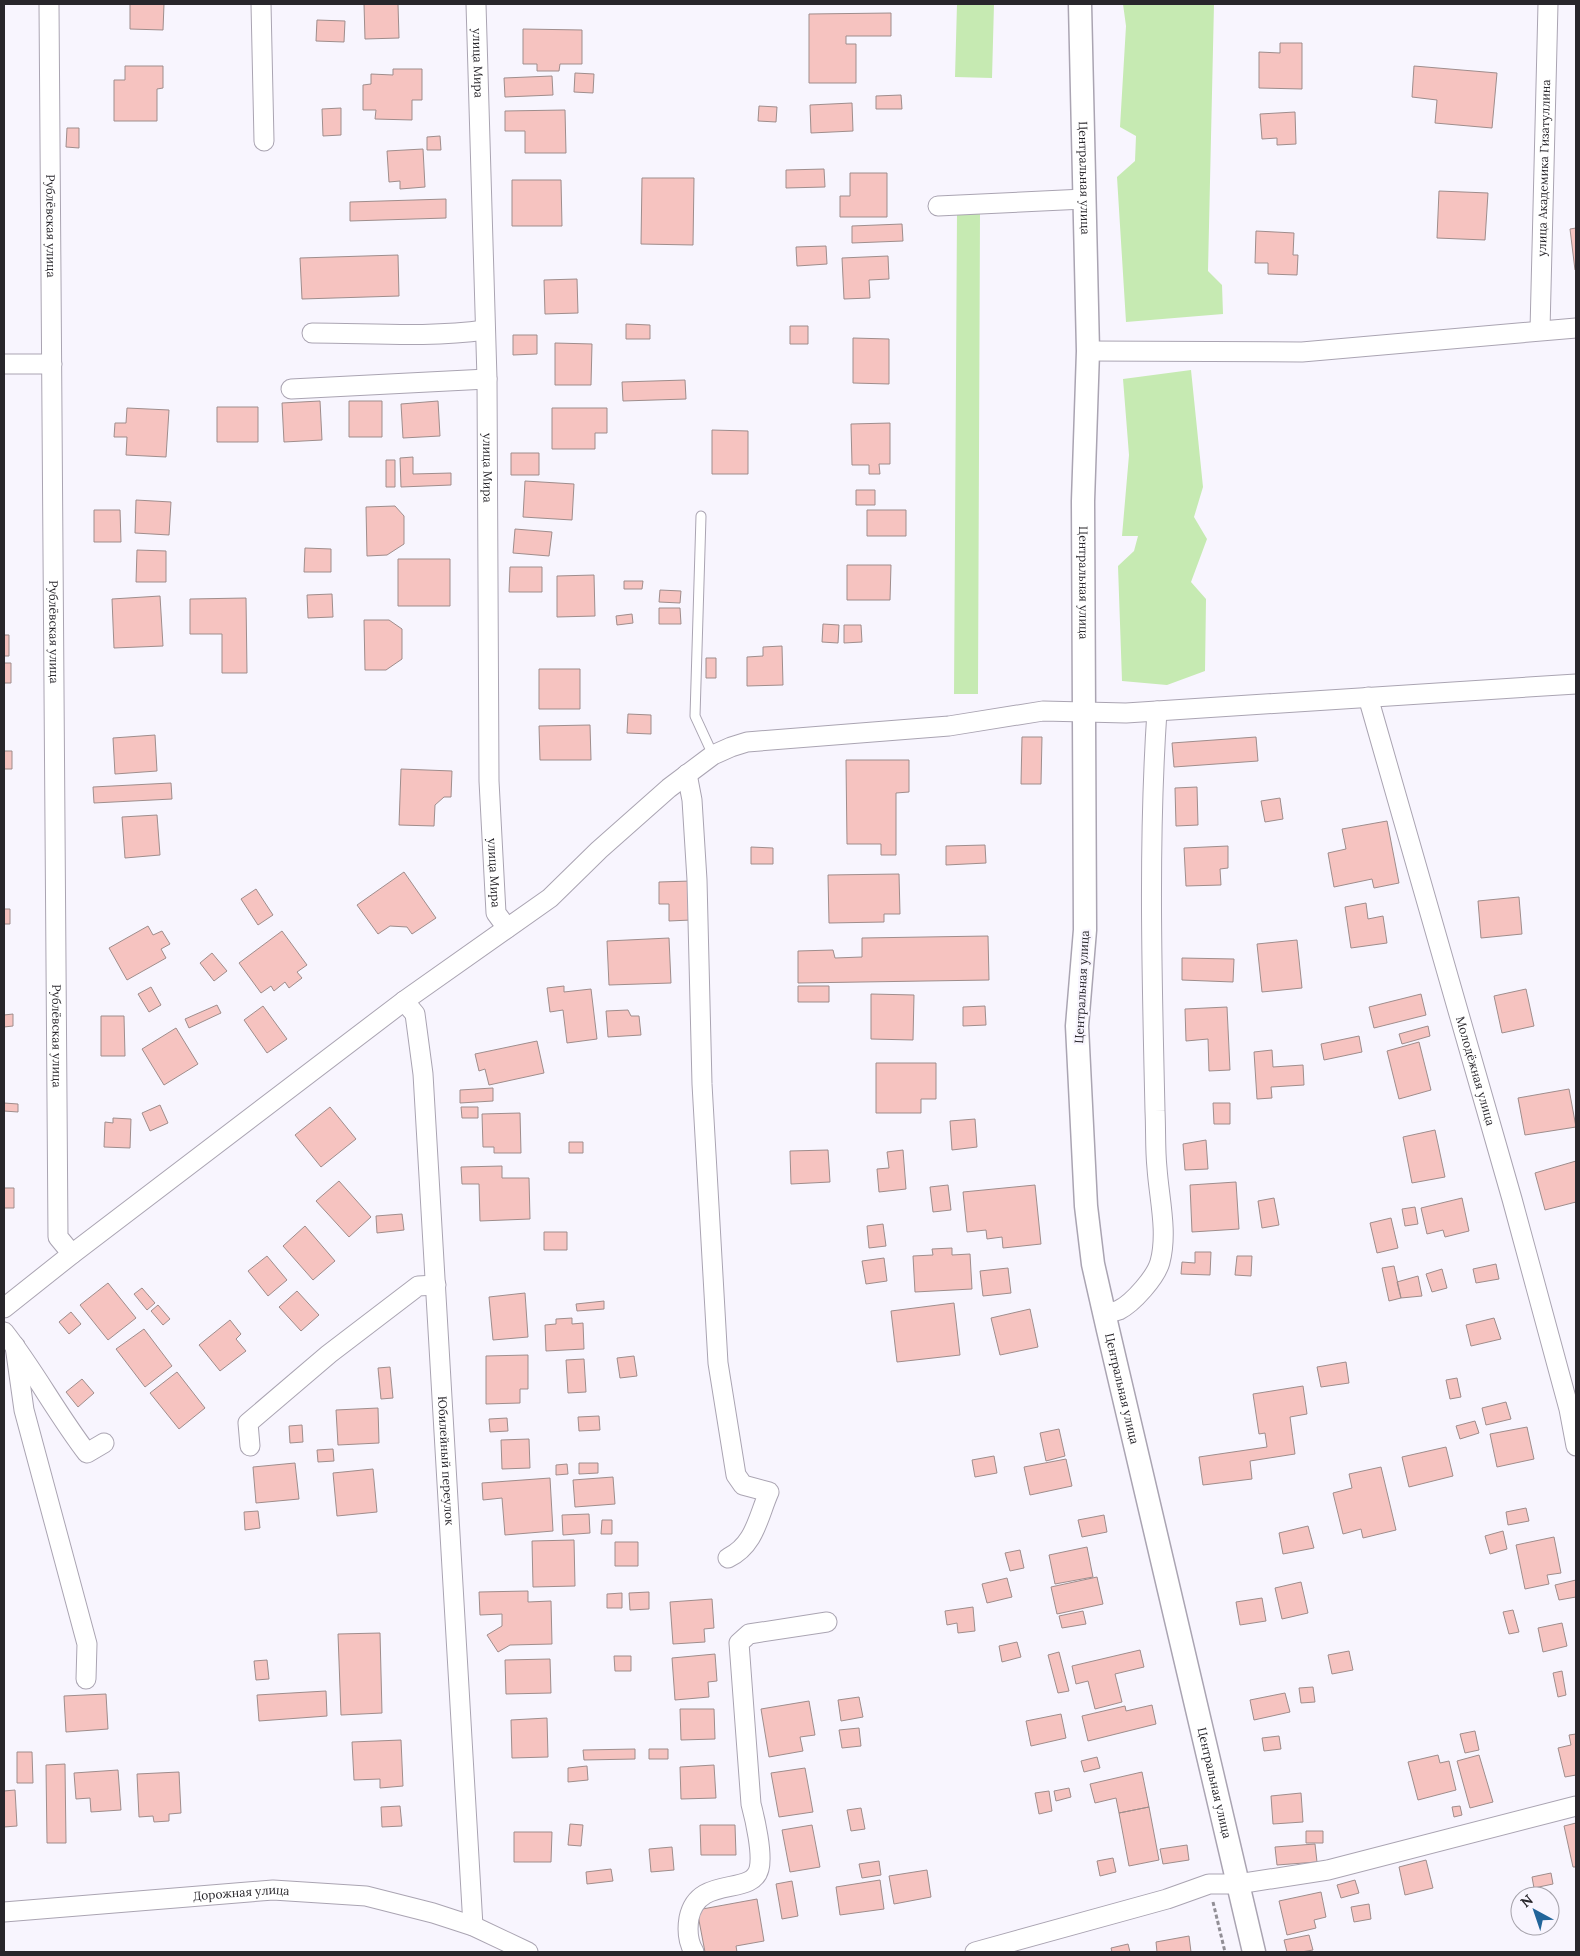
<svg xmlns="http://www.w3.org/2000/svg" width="1580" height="1956" viewBox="0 0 1580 1956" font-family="Lora,serif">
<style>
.green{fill:#c6eab2}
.building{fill:#f6c3c0;stroke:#9f8d8c}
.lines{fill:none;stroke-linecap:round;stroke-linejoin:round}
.service-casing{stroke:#aaa4b2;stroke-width:11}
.minor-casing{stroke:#aaa4b2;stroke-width:21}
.tertiary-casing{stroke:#aaa4b2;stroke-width:25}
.path{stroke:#918e95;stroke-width:3;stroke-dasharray:4 2.5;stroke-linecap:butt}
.service{stroke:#fff;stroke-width:9}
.minor{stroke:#fff;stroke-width:19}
.tertiary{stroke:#fff;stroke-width:22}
.labels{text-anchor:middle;stroke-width:4.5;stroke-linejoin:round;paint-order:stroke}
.street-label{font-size:12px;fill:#28262b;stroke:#f8f5fe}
</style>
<rect width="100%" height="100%" fill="#f8f5fe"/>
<!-- green -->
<path class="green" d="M957 4H994L992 78 955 77Z
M1123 4H1214L1208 271 1222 285 1223 314 1126 322 1117 177 1135 161 1136 136 1120 127 1126 26Z
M957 212H980L978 694H954Z
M1191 370 1203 487 1194 517 1207 539 1191 582 1206 599 1205 671 1167 685 1122 681 1118 566 1134 551 1138 536H1122L1129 455 1123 379Z"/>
<!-- building -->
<path class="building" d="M130 4H164L163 30 130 29Z
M364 4H398L399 38 365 39Z
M891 13V36H846V44H856V83H809V14Z
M317 20 345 21 344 42 316 41Z
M523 29 582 30V64H560L559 71H537V64H523Z
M1280 43H1302V89L1259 88V52L1280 53Z
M125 66H163V88L157 89V121H114V80H125Z
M1414 66 1497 73 1492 128 1435 123 1437 100 1412 97Z
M393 69H422V100H412V120L375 119 376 110H363V85L371 84V74L393 75Z
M575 73 594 74 593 93 574 92Z
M552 76 553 95 505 97 504 78Z
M901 95 902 109H876V96Z
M852 103 853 131 811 133 810 105Z
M759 106 777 107 776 122 758 121Z
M341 108V135L323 136 322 109Z
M565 110 566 153H525V131H505V111Z
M1295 112 1296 144 1277 145V138L1262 139 1260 114Z
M67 128H79V148L66 147Z
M440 136 441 150H427V137Z
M423 149 425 187 400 189V181L389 182 387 151Z
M824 169 825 187 786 188V170Z
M850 173H887V217H840V196H850Z
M642 178H694L693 245 641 244Z
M512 180H561L562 226H512Z
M1439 191 1488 193 1485 240 1437 238Z
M446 199V218L350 221V202Z
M902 224 903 241 852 243V226Z
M1576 228V270H1575L1570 229Z
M1256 231 1294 233 1293 255H1298L1297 275 1268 274V263H1255Z
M826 246 827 264 797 266 796 247Z
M398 255 399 296 302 299 300 258Z
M888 256 889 279 869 280 870 298 844 299 842 258Z
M577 279 578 313 545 314 544 280Z
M626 324 650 325V339H626Z
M790 326H808V344H790Z
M513 335H537V354L513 355Z
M853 338 889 339V384L853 383Z
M555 343 592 344 591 385H555Z
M685 380 686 399 623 401 622 382Z
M320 401 322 440 284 442 282 403Z
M349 401H382V437H349Z
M438 401 440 436 403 438 401 404Z
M217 407H258V442H217Z
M127 408 169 410 166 457 126 455 127 437H114L115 423H126Z
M552 408H607V433H595V449H552Z
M890 423V464H879L880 474H869V465H852L851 424Z
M712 430 748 431V474H712Z
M511 453H539V475H511Z
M413 457V474L451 473V485L401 487 400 458Z
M386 460H395V487H386Z
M525 481 574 484 572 520 523 517Z
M856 490H875V505H856Z
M136 500 171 502 169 535 135 533Z
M395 506 404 516V544L387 555 367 556 366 507Z
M94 510H120L121 542H94Z
M867 510H906V536H867Z
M515 529 552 532 549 556 513 553Z
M305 548 331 549V572H304Z
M137 550 166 551V582H136Z
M398 559H450V606H398Z
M847 565H891L890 600H847Z
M510 567H542V592H509Z
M594 575 595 616 557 617V576Z
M624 581H643L642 589H624Z
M660 590 681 591 680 603 659 602Z
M332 594 333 617 308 618 307 595Z
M160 596 163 646 114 648 112 599Z
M246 598 247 673H222V634H190V599Z
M659 608H680L681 624H659Z
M632 614 633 623 617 625 616 616Z
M364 620H389L402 629V659L386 670H365Z
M823 624 839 625 838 643 822 642Z
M844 625H861L862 642 844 643Z
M4 635H9V656H4Z
M782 646 783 685 747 686V657L763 656V647Z
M706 658H716V678H706Z
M4 663H11V683H4Z
M539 669H580V709H539Z
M628 714 651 715V734L627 733Z
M590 725 591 760H540L539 726Z
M155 735 157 771 115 774 113 738Z
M1022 737H1042L1041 784H1021Z
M1256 737 1258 761 1174 767 1172 743Z
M4 751H12V769H4Z
M846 760H909V792L896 793V855H881V844H847Z
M401 769 452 771 451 797H444L435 805 434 826 399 825Z
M171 783 172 799 94 803 93 787Z
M1197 787 1198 825 1176 826 1175 788Z
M1280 798 1283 819 1265 822 1261 801Z
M157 815 160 855 125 858 122 817Z
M1387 821 1399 883 1374 888 1372 879 1334 887 1328 853 1346 849 1342 829Z
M985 845 986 863 946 865V846Z
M1228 846V868L1220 869 1221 885 1186 886 1184 848Z
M751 847 773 848V864H751Z
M404 872 436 918 412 934 407 927 390 926 378 934 357 905Z
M899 874 900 914H884V922L829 923 828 875Z
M691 881V920L669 921V904H659V882Z
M256 889 273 915 258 925 241 899Z
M1519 897 1522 934 1481 938 1478 901Z
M1366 903 1368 919 1383 916 1387 943 1351 948 1345 907Z
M4 909H10V924H4Z
M148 926 153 935 162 931 170 944 161 949 166 958 127 980 109 948Z
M282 931 307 965 297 972 302 978 289 988 285 982 274 991 271 986 261 993 239 963Z
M988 936 989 980 798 983V951L833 950 835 958 862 957V938Z
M669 938 671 983 609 985 607 941Z
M1297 940 1302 988 1262 992 1257 944Z
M212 953 227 971 214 981 200 963Z
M1182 958 1234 959 1233 982 1182 980Z
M564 986V992L591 989 597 1039 567 1043 563 1010 550 1012 547 988Z
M798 986H829V1002H798Z
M151 987 161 1005 149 1012 138 994Z
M1526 989 1534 1026 1502 1033 1494 996Z
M871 994 914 995 913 1040 871 1039Z
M1421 994 1426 1015 1374 1028 1369 1007Z
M217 1005 221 1013 189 1028 185 1019Z
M263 1006 287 1039 267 1053 244 1020Z
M985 1006 986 1025 963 1026V1007Z
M1227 1007 1230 1070 1209 1071 1208 1039 1186 1041 1185 1009Z
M628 1010 631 1016H639L641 1035 608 1037 606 1011Z
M13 1014V1026L4 1027V1015Z
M101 1016H124L125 1056H101Z
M1428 1026 1430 1036 1402 1044 1399 1034Z
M176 1028 198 1064 164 1085 142 1049Z
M1359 1036 1362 1052 1324 1060 1321 1044Z
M537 1041 544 1073 489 1085 485 1069 479 1071 475 1054Z
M1419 1042 1431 1090 1399 1099 1387 1051Z
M1272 1050 1273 1067 1303 1065 1304 1085 1271 1087 1272 1098 1257 1099 1254 1052Z
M876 1063H936V1099H921V1113H876Z
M493 1088V1101L460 1103V1090Z
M1569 1089 1576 1127 1525 1135 1518 1098Z
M4 1103 18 1104V1112L4 1111Z
M1213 1103H1230V1124H1214Z
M160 1105 168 1123 150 1131 142 1113Z
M330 1107 356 1139 321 1167 295 1135Z
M461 1107H478V1118H462Z
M520 1113 521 1153H494V1147H483L482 1114Z
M113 1118 131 1119 130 1148 104 1147 105 1122 113 1123Z
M975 1119 977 1147 952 1150 950 1121Z
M1435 1130 1445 1177 1412 1183 1403 1137Z
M1206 1140 1208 1169 1185 1170 1183 1144Z
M569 1142H583V1153H569Z
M828 1150 830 1182 791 1184 790 1151Z
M903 1150 906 1189 879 1192 877 1169 889 1168 887 1152Z
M1576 1161V1202L1545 1210 1535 1173Z
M502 1166V1178H529L530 1219 480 1221 479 1184H462L461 1167Z
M339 1181 371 1217 349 1237 316 1201Z
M1236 1182 1239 1229 1192 1232 1190 1185Z
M948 1185 951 1210 933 1212 930 1187Z
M1035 1185 1041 1244 1003 1248 1002 1237 987 1239 986 1230 967 1232 963 1192Z
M4 1188H14V1208H4Z
M1274 1198 1279 1225 1262 1228 1258 1201Z
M1462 1198 1469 1231 1445 1237 1443 1230 1427 1234 1421 1208Z
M1415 1207 1418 1224 1405 1226 1402 1209Z
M402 1214 404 1230 377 1233 376 1216Z
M1391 1218 1398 1248 1377 1253 1370 1223Z
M883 1224 886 1246 869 1248 867 1226Z
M305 1226 335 1261 313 1280 283 1246Z
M544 1232H567V1250H544Z
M952 1248V1255L970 1254 972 1289 915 1292 913 1256 933 1255 932 1249Z
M1195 1252H1211L1210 1275 1181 1274 1182 1262 1195 1263Z
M267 1256 287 1280 268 1296 248 1271Z
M1237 1256H1252L1251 1276 1235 1275Z
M884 1258 887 1281 866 1284 862 1261Z
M1496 1264 1499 1279 1476 1283 1473 1269Z
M1394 1266 1401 1298 1389 1301 1382 1268Z
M1008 1268 1011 1293 983 1296 980 1271Z
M1442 1269 1447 1288 1432 1292 1426 1274Z
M1418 1276 1422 1296 1401 1298 1397 1282Z
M108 1283 136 1318 108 1340 80 1305Z
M142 1288 155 1303 147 1310 134 1294Z
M297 1291 319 1315 301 1331 279 1307Z
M525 1293 528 1337 493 1340 489 1297Z
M604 1301V1309L577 1311 576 1304Z
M954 1303 960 1355 897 1362 891 1311Z
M158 1305 170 1319 163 1325 151 1311Z
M1030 1309 1038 1347 1000 1355 991 1318Z
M71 1312 81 1324 69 1334 59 1322Z
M572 1318V1324L583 1323 584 1349 546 1351 545 1325 556 1324V1319Z
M1494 1318 1501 1339 1471 1346 1466 1325Z
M230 1320 241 1334 236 1339 246 1351 220 1371 199 1345Z
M144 1329 172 1366 145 1387 116 1349Z
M528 1355V1389H520V1403L486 1404V1356Z
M634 1356 637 1376 620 1378 617 1358Z
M584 1359 586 1392 568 1393 566 1360Z
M1346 1362 1349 1383 1321 1387 1317 1367Z
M390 1367 393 1398 381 1399 378 1368Z
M177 1372 205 1408 179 1429 150 1393Z
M1457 1378 1461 1397 1450 1399 1446 1380Z
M82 1379 94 1393 78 1407 66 1392Z
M1303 1386 1307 1414 1290 1417 1295 1454 1250 1461 1252 1479 1203 1485 1199 1457 1267 1447 1265 1433 1259 1434 1253 1394Z
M1506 1402 1511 1419 1486 1425 1482 1408Z
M378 1408 379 1443 338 1445 336 1410Z
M599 1416 600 1430 579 1431 578 1417Z
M507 1418 508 1431 490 1432 489 1419Z
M1475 1421 1479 1433 1460 1439 1456 1426Z
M302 1425 303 1442 290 1443 289 1426Z
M1527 1427 1534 1459 1497 1467 1490 1434Z
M1059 1429 1065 1456 1046 1461 1040 1433Z
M529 1439 530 1468 502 1469 501 1440Z
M1446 1447 1453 1476 1409 1487 1402 1457Z
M333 1449 334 1461 318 1462 317 1450Z
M994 1456 997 1473 975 1477 972 1460Z
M1066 1459 1072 1486 1030 1495 1024 1467Z
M295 1463 299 1499 256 1503 253 1467Z
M579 1463H598V1473L579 1474Z
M567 1464 568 1474 556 1475V1465Z
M1381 1467 1396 1530 1363 1538 1361 1529 1343 1534 1333 1493 1352 1488 1349 1474Z
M373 1469 377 1512 337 1516 333 1473Z
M613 1477 615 1504 575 1507 573 1480Z
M550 1478 553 1531 505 1535 502 1498 483 1500 482 1483Z
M1526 1508 1529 1521 1508 1525 1506 1512Z
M258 1511 260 1528 245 1530 244 1512Z
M589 1514 590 1533 563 1535 562 1515Z
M1104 1515 1107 1532 1082 1537 1078 1520Z
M602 1520H612V1534H601Z
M1308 1526 1314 1548 1283 1554 1279 1533Z
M1503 1531 1507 1549 1490 1554 1485 1536Z
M1554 1537 1561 1573 1547 1575 1549 1584 1525 1589 1516 1545Z
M574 1540 575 1586 533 1587 532 1541Z
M615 1542H638V1566H615Z
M1087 1547 1093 1577 1055 1584 1049 1555Z
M1020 1550 1024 1568 1010 1571 1005 1553Z
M1097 1577 1103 1604 1057 1614 1051 1587Z
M1007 1578 1012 1597 987 1603 982 1584Z
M1576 1580V1597L1559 1600 1555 1585Z
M1301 1582 1308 1613 1282 1619 1275 1588Z
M528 1591V1602L551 1601 552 1644 510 1645 498 1652 487 1635 502 1626V1614L480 1615 479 1592Z
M649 1592V1609L630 1610 629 1593Z
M622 1593V1608H607V1594Z
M1262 1598 1266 1621 1240 1625 1236 1602Z
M712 1599 714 1628 704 1629 705 1642 673 1644 670 1602Z
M973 1607 975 1631 958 1633 957 1623 947 1625 945 1611Z
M1513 1610 1519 1632 1509 1634 1503 1612Z
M1083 1611 1086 1624 1062 1628 1059 1616Z
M1562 1623 1567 1646 1543 1652 1538 1628Z
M380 1633 382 1713 341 1715 338 1634Z
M1017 1642 1021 1657 1002 1662 999 1646Z
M1140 1650 1144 1667 1115 1674 1122 1702 1095 1709 1088 1681 1076 1684 1072 1666Z
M1349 1651 1353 1670 1332 1674 1328 1655Z
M1059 1652 1069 1691 1058 1693 1048 1655Z
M715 1654 717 1681 708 1682 709 1697 675 1700 672 1658Z
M614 1656H631V1671H615Z
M550 1659 551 1693 506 1694 505 1660Z
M267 1660 269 1679 256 1680 254 1661Z
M1562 1671 1566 1695 1558 1697 1553 1673Z
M1313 1687 1315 1702 1301 1703 1299 1688Z
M326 1691 327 1716 259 1721 257 1695Z
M1285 1693 1290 1712 1254 1720 1250 1700Z
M106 1694 108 1729 66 1732 64 1696Z
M859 1697 863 1717 841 1721 838 1700Z
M809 1701 815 1735 800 1737 803 1751 769 1757 761 1709Z
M1152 1705 1156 1724 1088 1741 1082 1716 1125 1706 1126 1711Z
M680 1709H714L715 1739 681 1740Z
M1061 1714 1066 1738 1031 1746 1026 1721Z
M547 1718 548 1757 512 1758 511 1720Z
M859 1728 861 1746 842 1748 839 1730Z
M1475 1731 1479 1750 1465 1753 1460 1734Z
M1576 1734V1775L1565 1777 1558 1748 1571 1745 1569 1735Z
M1279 1736 1281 1749 1264 1751 1262 1738Z
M401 1740 403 1786 380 1788V1779L354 1780 352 1742Z
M635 1749V1759L584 1760 583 1750Z
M649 1749H668V1759H649Z
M17 1752H32L33 1783H17Z
M1438 1755 1440 1763 1449 1761 1456 1790 1418 1800 1408 1762Z
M1479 1755 1493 1802 1470 1808 1457 1761Z
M1097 1757 1100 1768 1084 1772 1081 1761Z
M65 1764 66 1843H47L46 1765Z
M714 1765 716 1798 681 1799 680 1767Z
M587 1766 588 1780 568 1782V1768Z
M805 1768 813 1812 779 1817 771 1773Z
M118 1770 121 1810 91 1812 90 1798 76 1799 74 1773Z
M179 1772 181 1813 169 1814V1821L154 1822 153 1816 139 1817 137 1774Z
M1142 1772 1149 1807 1119 1813 1116 1798 1095 1803 1090 1784Z
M1069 1788 1071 1797 1056 1801 1054 1791Z
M15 1790 17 1826 4 1827V1791Z
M1049 1791 1052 1811 1039 1814 1035 1793Z
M1301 1793 1303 1822 1273 1824 1271 1796Z
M400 1806 402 1826 382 1827 381 1807Z
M1460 1806 1462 1815 1454 1817 1452 1807Z
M1149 1807 1159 1860 1129 1866 1119 1813Z
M861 1808 865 1829 851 1831 847 1810Z
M1576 1823V1867H1573L1564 1826Z
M570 1824 583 1825 581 1846 568 1845Z
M700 1825H735L736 1855H701Z
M812 1825 820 1867 790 1872 782 1830Z
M1306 1831H1323V1843H1306Z
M514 1832H552L551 1862H514Z
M1315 1844 1317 1862 1277 1865 1275 1847Z
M1187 1845 1189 1860 1163 1864 1160 1849Z
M672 1847 674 1870 651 1872 649 1849Z
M1113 1858 1116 1872 1100 1876 1097 1861Z
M1426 1860 1433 1888 1405 1895 1399 1867Z
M879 1861 881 1875 862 1878 859 1864Z
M611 1869 613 1881 587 1884 586 1872Z
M927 1870 931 1897 894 1904 889 1876Z
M1551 1873 1553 1884 1534 1888 1532 1877Z
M880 1880 884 1909 840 1915 836 1887Z
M1355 1880 1359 1893 1341 1898 1337 1885Z
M792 1881 798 1916 782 1919 776 1884Z
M1321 1892 1326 1917 1314 1920 1316 1928 1287 1935 1279 1901Z
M757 1899 764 1941 736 1946 737 1952H705L697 1910Z
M1369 1904 1371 1919 1354 1922 1351 1907Z
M1309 1935 1313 1950 1301 1952H1287L1284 1940Z
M1189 1936 1191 1952H1157L1156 1942Z
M1128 1944 1130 1952H1112L1111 1948Z"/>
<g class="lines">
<defs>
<path id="service" d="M701 516 695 716 713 755"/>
<g id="minor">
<path id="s1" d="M49 4 58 1237 72 1254"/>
<path d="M261 4 264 141"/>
<path id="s2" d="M476 4 487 379 489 781 496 913 507 928"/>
<path d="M938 206 1084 199"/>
<path id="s3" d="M1540 330 1548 4"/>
<path d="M312 333C370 333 428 338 485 330"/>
<path d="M1088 351 1302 352 1576 328"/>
<path d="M4 364H52"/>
<path d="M291 389 487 379"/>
<path id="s4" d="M1368 697 1512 1199 1569 1409 1576 1446"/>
<path d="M687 774 692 800 697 880 702 1084 718 1363 736 1475 743 1485 769 1492C758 1517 755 1545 728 1558"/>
<path id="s5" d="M404 1001 415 1014 423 1074 473 1926"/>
<path d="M4 1308 72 1254 404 1001 550 898 599 850 669 788 713 755 731 747 747 742 949 726 1043 711 1126 713 1576 684"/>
<path d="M1104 1314C1109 1312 1114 1312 1119 1310 1133 1303 1156 1277 1160 1262 1168 1232 1159 1198 1157 1168 1155 1149 1156 1130 1155 1111 1152 978 1148 844 1157 711"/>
<path d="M4 1332C34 1370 57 1414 87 1453L104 1443"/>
<path d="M15 1346 24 1410 87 1644 86 1679"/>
<path d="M250 1446 248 1423 329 1354 418 1286 436 1285"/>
<path id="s6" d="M4 1912 273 1890 366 1896 433 1913 473 1926 528 1952"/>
<path d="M694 1952C688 1942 687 1930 689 1918 698 1874 752 1897 759 1869 763 1854 755 1819 751 1804L739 1643 749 1634 827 1622"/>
<path d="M975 1952 1167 1899 1209 1884H1238L1328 1870 1576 1806"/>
</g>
<g id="tertiary">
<path id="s7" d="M1080 4 1088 351 1083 501 1085 930 1077 1026 1086 1206 1093 1264 1108 1330 1254 1952"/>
</g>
</defs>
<!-- service casing -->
<use href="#service" class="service-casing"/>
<!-- minor casing -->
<use href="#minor" class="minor-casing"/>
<!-- tertiary casing -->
<use href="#tertiary" class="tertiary-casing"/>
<!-- path -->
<path class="path" d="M1213 1902 1225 1952"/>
<!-- service -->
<use href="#service" class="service"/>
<!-- minor -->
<use href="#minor" class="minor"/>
<!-- tertiary -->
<use href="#tertiary" class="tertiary"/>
</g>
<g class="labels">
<!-- street labels -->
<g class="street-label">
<text dy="4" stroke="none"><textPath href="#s2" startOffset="59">улица Мира</textPath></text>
<text dy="4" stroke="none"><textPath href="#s3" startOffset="162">улица Академика Гизатуллина</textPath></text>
<text dy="4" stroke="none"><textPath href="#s7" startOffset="174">Центральная улица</textPath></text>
<text dy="4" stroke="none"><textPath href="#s1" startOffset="222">Рублёвская улица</textPath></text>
<text dy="4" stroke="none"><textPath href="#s2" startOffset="464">улица Мира</textPath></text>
<text dy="4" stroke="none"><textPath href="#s7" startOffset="579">Центральная улица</textPath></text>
<text dy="4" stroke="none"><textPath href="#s1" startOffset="628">Рублёвская улица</textPath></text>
<text dy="4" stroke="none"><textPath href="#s2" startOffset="869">улица Мира</textPath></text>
<text transform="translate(1082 987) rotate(-87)" y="4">Центральная улица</text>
<text dy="4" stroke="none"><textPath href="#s1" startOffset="1032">Рублёвская улица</textPath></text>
<text dy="4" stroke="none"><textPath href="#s4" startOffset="389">Молодёжная улица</textPath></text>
<text dy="4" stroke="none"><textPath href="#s7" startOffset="1389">Центральная улица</textPath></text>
<text dy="4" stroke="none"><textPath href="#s5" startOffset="465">Юбилейный переулок</textPath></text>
<text dy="4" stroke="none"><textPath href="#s7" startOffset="1794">Центральная улица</textPath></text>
<text dy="4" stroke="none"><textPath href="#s6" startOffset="238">Дорожная улица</textPath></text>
</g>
</g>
<!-- border -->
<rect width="1580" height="1956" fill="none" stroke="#28262b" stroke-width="10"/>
<!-- north arrow -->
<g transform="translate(1535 1911) rotate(320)"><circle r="24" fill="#f8f5fe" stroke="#a5a2aa"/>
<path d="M0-4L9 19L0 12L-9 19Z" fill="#22659a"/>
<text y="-8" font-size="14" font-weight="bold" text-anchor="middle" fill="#28262b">N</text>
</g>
</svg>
